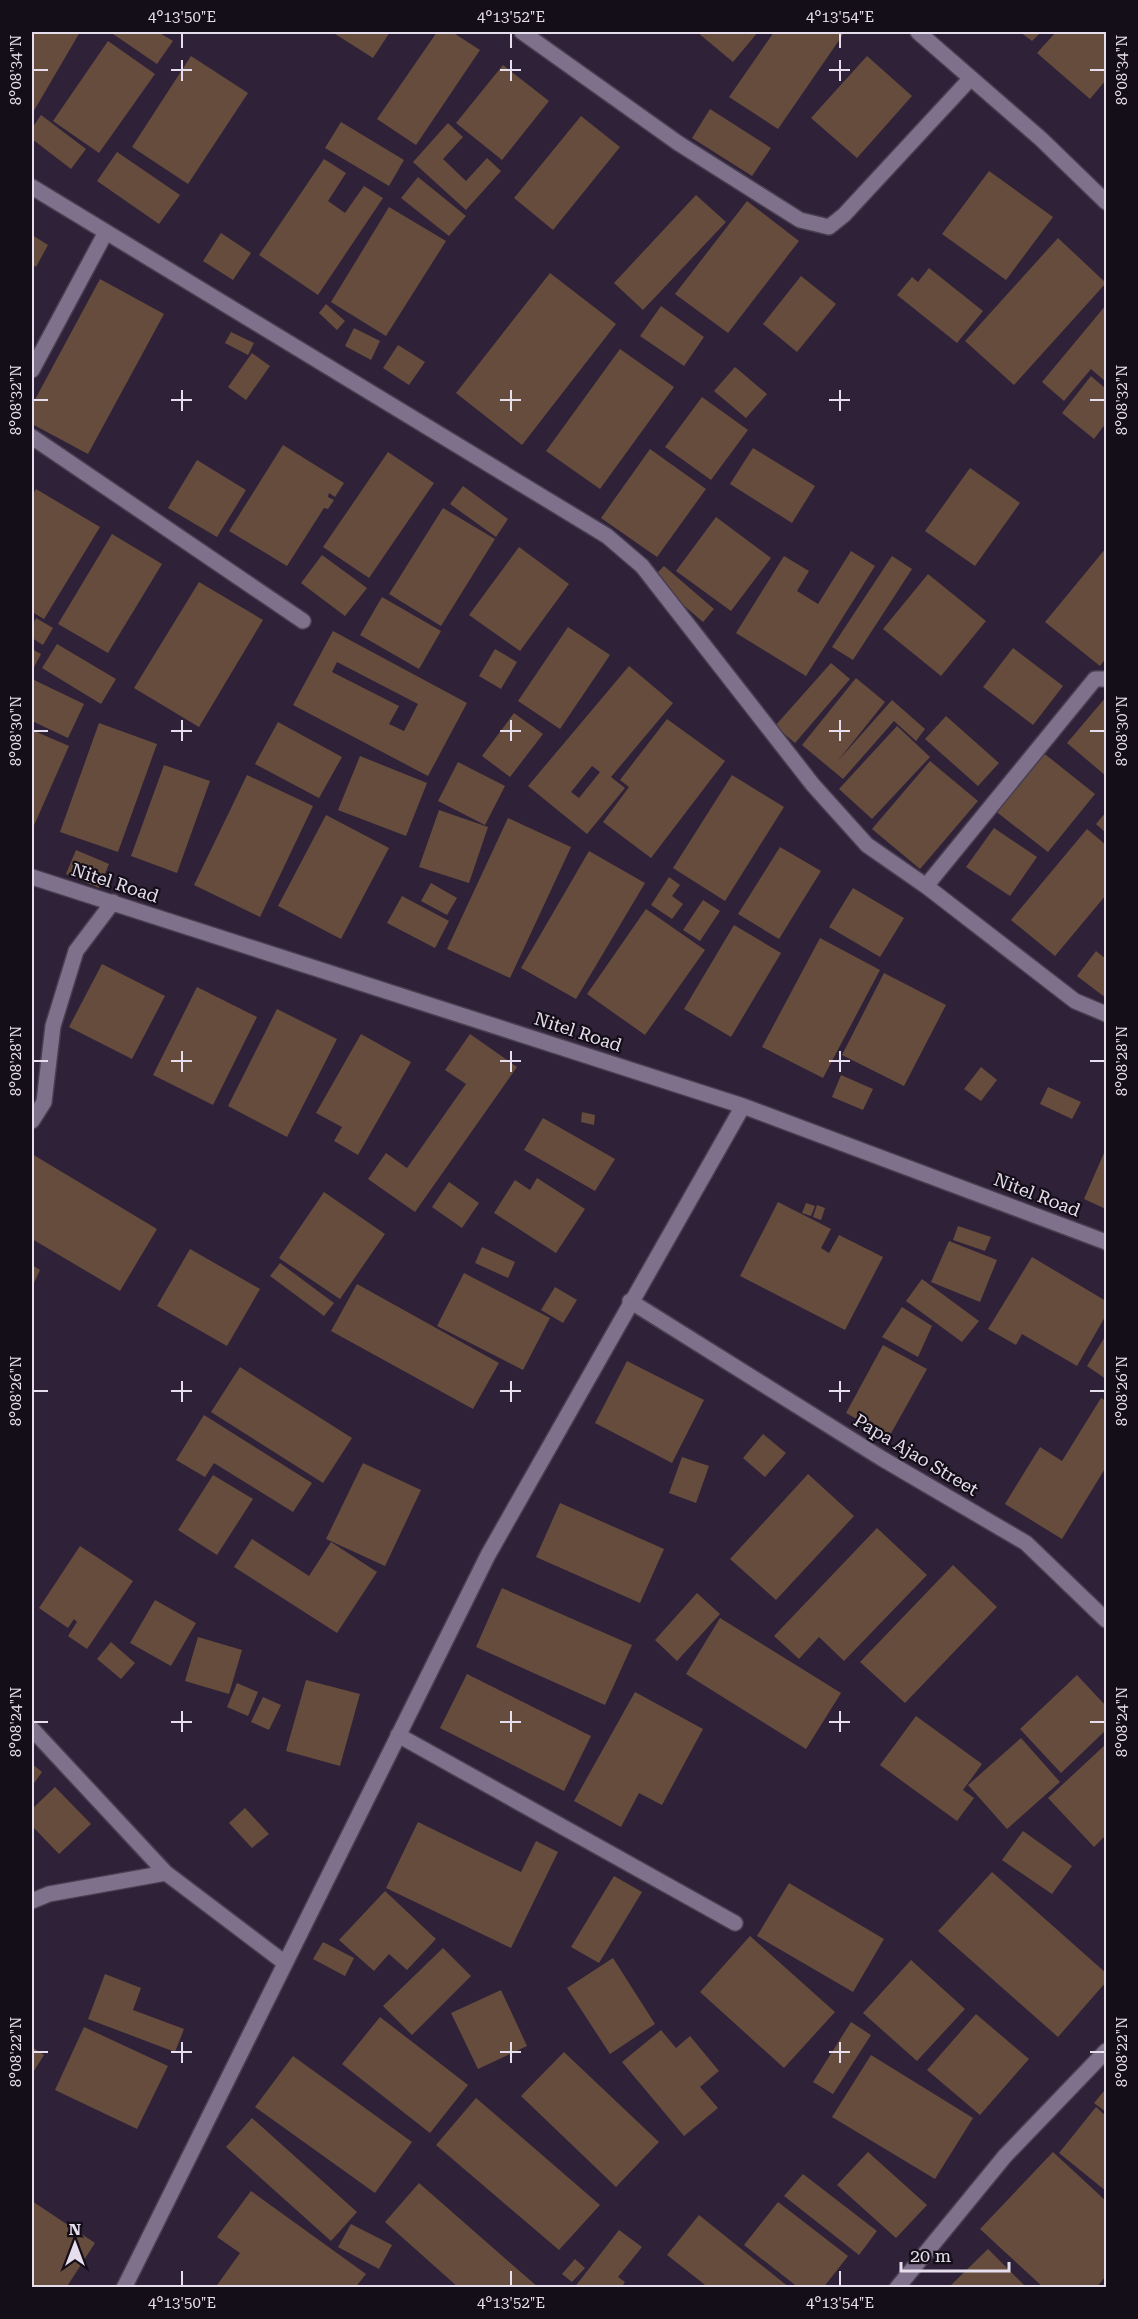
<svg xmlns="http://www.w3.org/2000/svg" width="1138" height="2319" viewBox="0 0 1138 2319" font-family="'Roboto Serif',serif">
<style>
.building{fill:#664c3c;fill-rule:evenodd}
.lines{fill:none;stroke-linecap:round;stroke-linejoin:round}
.street-casing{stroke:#493e50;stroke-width:18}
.street{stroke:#7f708b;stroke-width:15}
.ticks{fill:none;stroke:#e6deed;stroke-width:2}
.labels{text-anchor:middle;stroke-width:4.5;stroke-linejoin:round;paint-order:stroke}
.street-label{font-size:18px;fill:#e6deed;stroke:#140e18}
.neatline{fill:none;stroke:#e6deed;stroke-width:2}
.ticks-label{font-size:15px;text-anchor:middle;fill:#e6deed}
</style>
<rect width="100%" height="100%" fill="#2f2238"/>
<!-- building -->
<path class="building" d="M32 32H80L32 114Z
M114 32H158L173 41 157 64 113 34Z
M332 32H390L373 58Z
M437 32H452L480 50 416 145 377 119Z
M697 32H758L733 62Z
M774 32 844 33 778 129 729 97Z
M1020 32H1041L1032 41Z
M1056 32H1106V80L1090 99 1037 53Z
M108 41 155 74 99 153 53 121Z
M191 56 248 93 188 184 132 147Z
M867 56 912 96 857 158 811 118Z
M503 65 549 101 502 160 456 123Z
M710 109 771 148 752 176 692 138Z
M41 115 86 149 71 169 32 139V128Z
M581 116 620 147 553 230 514 198Z
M341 122 404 160 389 186 325 148Z
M448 123 463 137 443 159 466 181 487 158 501 171 466 210 413 162Z
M117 152 180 195 159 224 97 181Z
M324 159 346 173 328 201 345 213 364 186 383 198 318 295 259 255Z
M989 171 1053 217 1006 280 942 234Z
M418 177 466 216 449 236 401 198Z
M696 195 726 222 643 310 614 283Z
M747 201 799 241 728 333 675 294Z
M389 207 446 241 386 336 331 302Z
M221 233 251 253 233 280 203 261Z
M32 235 48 245 36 267 32 264Z
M1058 238 1106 283 1014 385 965 341Z
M929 268 983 311 957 343 897 295 912 277 918 282Z
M550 273 616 324 522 445 456 393Z
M801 276 836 304 797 352 763 324Z
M100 279 164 314 88 454 32 424V405Z
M326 304 345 321 337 330 319 313Z
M1106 305V382L1091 369 1064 401 1042 382Z
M661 306 704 337 684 366 640 336Z
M354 328 380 341 371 360 345 346Z
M231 332 254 343 248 355 225 343Z
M398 345 425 362 409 385 383 368Z
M620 349 674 387 600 489 546 451Z
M252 353 270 366 246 400 228 387Z
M735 367 767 394 746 418 714 391Z
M1091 376 1106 389V423L1094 439 1062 413Z
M702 397 748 430 711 480 665 447Z
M283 445 344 483 335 497 329 493 328 497 334 500 328 509 324 508 287 566 229 531Z
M753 448 815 486 792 523 730 484Z
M650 449 706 489 657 557 601 518Z
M388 452 434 483 369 578 323 547Z
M197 460 246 490 217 537 168 508Z
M970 468 1020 503 975 566 925 531Z
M463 486 508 519 496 537 450 504Z
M36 489 100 527 44 619 32 612V496Z
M443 508 495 539 441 626 389 594Z
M716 517 771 558 731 611 676 571Z
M112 534 162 564 108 653 58 624Z
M519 547 569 584 520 651 469 615Z
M1106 548V658L1100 666 1045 622Z
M851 551 875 566 806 676 736 633 784 556 809 571 797 591 818 604Z
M322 555 367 588 345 616 301 583Z
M892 556 912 569 853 660 832 647Z
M664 566 714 609 703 622 652 578Z
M928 574 986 621 941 676 883 629Z
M199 582 263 620 199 727 134 688Z
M382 597 441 631 419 669 360 635Z
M36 618 53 628 43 645 32 638V626Z
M568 627 610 655 560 729 518 701Z
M333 631 467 703 428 776 293 705ZM337 662 418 704 404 731 389 724 399 706 332 672Z
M57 644 116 679 101 704 42 668Z
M1013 648 1063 686 1033 725 983 687Z
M32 649 41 654 32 671Z
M495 649 517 662 501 689 479 676Z
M831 663 850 679 795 743 775 726Z
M629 666 673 703 611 777 625 788 587 834 528 786ZM592 766 600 772 579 798 571 792Z
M856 678 885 702 837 762 892 700 925 729 916 741 894 721 843 779 802 745Z
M32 679 84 704 68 738 32 721Z
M1106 697V776L1067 743Z
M514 713 543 734 510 777 482 756Z
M946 716 999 763 978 786 925 739Z
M667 719 725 761 651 858 603 822 629 787 620 780Z
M278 722 342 757 319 798 255 764Z
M99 723 157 744 118 852 60 832Z
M897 726 930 757 872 819 839 789Z
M32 730 69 746 32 830Z
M1041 751 1095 794 1048 852 994 810Z
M360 756 427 783 406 836 338 810Z
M930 761 978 801 920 869 872 829Z
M458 762 505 786 485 825 438 801Z
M164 765 210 781 177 873 131 856Z
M247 775 313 806 260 917 194 885Z
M732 775 784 807 725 901 673 868Z
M439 810 488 827 469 883 419 867Z
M1106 812V833L1096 824Z
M326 815 389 848 341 939 278 906Z
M508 818 571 847 510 978 447 949Z
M994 828 1037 857 1010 896 966 867Z
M1087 829 1106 845V895L1055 956 1011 920Z
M780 847 821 871 779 939 738 914Z
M76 850 109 864 99 888 66 874Z
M589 851 645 883 576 999 521 968Z
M669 877 680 885 672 896 683 904 672 919 651 905Z
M431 883 457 898 447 915 421 901Z
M853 888 904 918 880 957 829 927Z
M402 896 449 921 435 948 387 923Z
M703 900 720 911 700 941 683 930Z
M646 909 705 950 645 1035 587 994Z
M734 925 781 953 731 1037 684 1009Z
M820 938 880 970 823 1078 762 1047Z
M1096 951 1106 959V998L1077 976Z
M102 964 165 996 132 1059 69 1027Z
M884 973 946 1005 904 1086 842 1055Z
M197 987 257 1017 213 1105 153 1075Z
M277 1009 337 1039 287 1137 228 1106Z
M361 1034 411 1062 358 1155 334 1141 342 1127 316 1113Z
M470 1034 517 1067 415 1212 368 1179 386 1153 407 1168 466 1084 445 1070Z
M981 1067 997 1080 981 1101 964 1089Z
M841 1075 873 1089 863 1110 832 1097Z
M1048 1087 1081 1102 1072 1119 1040 1104Z
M582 1112 595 1115 594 1125 581 1122Z
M543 1118 615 1159 595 1191 524 1150Z
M1104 1153 1106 1154V1209L1084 1199Z
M32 1154 157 1229 120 1291 32 1239Z
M537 1178 585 1209 556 1253 494 1213 515 1180 530 1190Z
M449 1182 479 1203 462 1228 432 1207Z
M324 1192 385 1234 340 1299 279 1258Z
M778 1202 831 1229 821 1248 829 1253 839 1235 883 1257 845 1330 740 1276Z
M806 1203 815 1206 811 1216 802 1213Z
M817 1205 825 1208 821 1220 813 1217Z
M958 1226 991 1237 985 1251 953 1240Z
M949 1241 997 1260 980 1302 931 1282Z
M482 1247 515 1262 508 1278 475 1263Z
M190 1249 260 1289 227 1346 157 1306Z
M1032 1257 1106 1301V1315L1077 1366 1022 1334 1016 1345 988 1329Z
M280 1263 334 1303 324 1316 270 1276Z
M32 1265 40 1270 32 1287Z
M464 1273 550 1318 523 1370 437 1326Z
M922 1279 979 1321 962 1342 906 1301Z
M357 1284 499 1363 473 1409 331 1331Z
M555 1287 577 1300 563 1323 541 1310Z
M902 1307 932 1326 918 1357 882 1337Z
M1106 1335V1379L1087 1366Z
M883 1345 927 1369 889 1437 846 1413Z
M627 1361 704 1400 672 1463 595 1423Z
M240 1367 352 1438 323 1483 211 1412Z
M1101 1398 1106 1401V1467L1062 1539 1005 1504 1040 1447 1062 1461Z
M204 1415 312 1483 293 1512 214 1463 205 1477 176 1460Z
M763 1434 786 1453 765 1477 743 1458Z
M682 1457 709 1466 696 1503 669 1493Z
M363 1463 421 1490 385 1566 326 1539Z
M808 1474 854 1516 776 1600 730 1559Z
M213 1475 253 1499 217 1555 178 1530Z
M560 1503 664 1549 640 1603 536 1557Z
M877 1528 927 1575 844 1661 819 1637 799 1659 774 1636Z
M252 1539 309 1576 331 1542 377 1572 337 1633 234 1567Z
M80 1546 133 1581 87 1649 68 1636 77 1622 74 1619 68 1628 39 1608Z
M953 1565 997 1607 905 1703 860 1662Z
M502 1588 632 1645 605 1705 476 1647Z
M697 1593 720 1614 677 1661 655 1640Z
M155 1600 196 1623 171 1666 130 1643Z
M720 1618 841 1693 806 1749 686 1674Z
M198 1637 242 1650 229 1694 185 1681Z
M111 1642 135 1663 121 1679 97 1659Z
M467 1674 591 1736 564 1791 440 1728Z
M1077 1675 1106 1706V1730L1061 1773 1020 1729Z
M306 1680 360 1694 340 1766 286 1751Z
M237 1683 258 1692 248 1716 227 1707Z
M635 1692 703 1729 662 1805 639 1793 621 1827 574 1801Z
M263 1697 281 1705 269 1730 251 1722Z
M916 1716 982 1764 963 1790 974 1798 957 1821 880 1765Z
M1021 1738 1060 1782 1007 1829 968 1785Z
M1106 1744V1835L1094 1847 1048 1798Z
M32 1764 42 1772 32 1786Z
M55 1787 91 1824 59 1854 32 1826V1809Z
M245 1808 269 1834 252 1848 229 1823Z
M418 1822 521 1872 536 1841 558 1852 511 1948 386 1888Z
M1023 1831 1072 1866 1052 1894 1002 1860Z
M992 1872 1106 1973V1982L1058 2037 938 1931Z
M614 1876 642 1892 599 1963 571 1947Z
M789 1883 884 1939 853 1992 757 1936Z
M385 1891 436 1939 407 1970 389 1954 374 1971 339 1940Z
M750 1936 835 2012 784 2068 700 1992Z
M323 1942 354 1958 345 1976 313 1959Z
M443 1948 471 1976 412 2035 383 2006Z
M613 1958 655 2024 610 2054 567 1988Z
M911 1960 965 2009 917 2061 863 2013Z
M105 1974 141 1988 133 2010 184 2029 175 2052 88 2019Z
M501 1990 527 2046 478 2069 451 2013Z
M976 2014 1029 2059 980 2115 927 2070Z
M380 2017 468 2085 430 2133 342 2064Z
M851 2022 871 2035 833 2094 813 2082Z
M84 2027 168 2066 137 2129 55 2090Z
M661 2030 676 2048 690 2036 719 2071 700 2087 718 2108 684 2136 622 2062Z
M32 2047 44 2055 32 2074Z
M564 2052 659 2142 616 2187 521 2096Z
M871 2055 973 2118 935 2179 832 2117Z
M293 2056 412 2142 375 2193 255 2107Z
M1104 2091 1106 2093V2112L1094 2103Z
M476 2098 600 2205 559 2250 436 2145Z
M1096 2107 1106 2116V2191L1059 2153Z
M252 2118 357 2212 331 2241 226 2147Z
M868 2152 927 2205 896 2238 837 2185Z
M1053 2152 1106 2201V2276L1096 2288H1044L980 2229Z
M803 2174 877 2231 859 2255 784 2196Z
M419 2183 539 2288H459L385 2222Z
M251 2191 366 2274 355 2288H215L240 2253 217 2237Z
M32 2201 95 2243 66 2288H32Z
M778 2202 848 2256 823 2288H799L744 2245Z
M699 2215 790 2288H709L667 2255Z
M351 2224 392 2245 379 2269 338 2247Z
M619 2230 642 2247 618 2277 625 2282 621 2288H574Z
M988 2249 1027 2288H948Z
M575 2259 585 2268 572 2282 562 2274Z"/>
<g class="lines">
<defs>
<path id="street" d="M522 32 678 143 800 220 829 227 844 215 971 78
M918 32 1041 139 1106 202
M32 187 607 536 642 566 813 785 867 845 926 886 1075 1001 1106 1014
M32 370 106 232
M32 437 303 621
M32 877 743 1106 1106 1242
M926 886 1095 679H1106
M32 1121 44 1102 53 1026 76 951 113 902
M630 1301 881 1458 1026 1543 1106 1620
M32 1729 166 1873 285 1963
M398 1735 735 1923
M32 1901 49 1894 166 1873
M124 2288 488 1555 743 1106
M897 2288 1005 2156 1106 2051"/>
</defs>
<!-- street casing -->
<use href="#street" class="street-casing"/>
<!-- street -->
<use href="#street" class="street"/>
</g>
<!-- ticks -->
<path class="ticks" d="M182 33V48M511 33V48M840 33V48M182 60V81M511 60V81M840 60V81M33 70H48M171 70H192M500 70H521M829 70H850M1090 70H1105M182 390V411M511 390V411M840 390V411M33 400H48M171 400H192M500 400H521M829 400H850M1090 400H1105M182 720V741M511 720V741M840 720V741M33 731H48M171 731H192M500 731H521M829 731H850M1090 731H1105M182 1051V1072M511 1051V1072M840 1051V1072M33 1061H48M171 1061H192M500 1061H521M829 1061H850M1090 1061H1105M182 1381V1402M511 1381V1402M840 1381V1402M33 1391H48M171 1391H192M500 1391H521M829 1391H850M1090 1391H1105M182 1711V1732M511 1711V1732M840 1711V1732M33 1722H48M171 1722H192M500 1722H521M829 1722H850M1090 1722H1105M182 2042V2063M511 2042V2063M840 2042V2063M33 2052H48M171 2052H192M500 2052H521M829 2052H850M1090 2052H1105M182 2271V2286M511 2271V2286M840 2271V2286"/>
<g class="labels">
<!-- street labels -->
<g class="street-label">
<text transform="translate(115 883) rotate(18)" y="6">Nitel Road</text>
<text transform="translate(578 1032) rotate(18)" y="6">Nitel Road</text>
<text transform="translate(1037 1195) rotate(21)" y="6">Nitel Road</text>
<text transform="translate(916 1455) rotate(31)" y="6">Papa Ajao Street</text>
</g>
</g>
<!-- border -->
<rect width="1138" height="2319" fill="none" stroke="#140e18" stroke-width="66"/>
<!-- north arrow -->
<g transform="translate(75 2244)" stroke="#140e18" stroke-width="4.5" paint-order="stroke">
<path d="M0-4.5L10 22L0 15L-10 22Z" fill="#e6deed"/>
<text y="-9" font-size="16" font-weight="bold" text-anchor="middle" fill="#e6deed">N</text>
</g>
<!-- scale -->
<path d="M901 2262v9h108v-9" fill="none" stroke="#e6deed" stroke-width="3"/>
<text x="910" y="2262" font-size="18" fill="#e6deed" stroke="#140e18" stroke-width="4.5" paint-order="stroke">20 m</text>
<rect x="33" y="33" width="1072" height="2253" class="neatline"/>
<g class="ticks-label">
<text x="182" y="22">4°13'50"E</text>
<text x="511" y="22">4°13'52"E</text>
<text x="840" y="22">4°13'54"E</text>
<text transform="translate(16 70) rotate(-90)" y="5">8°08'34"N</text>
<text transform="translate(1122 70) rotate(-90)" y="5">8°08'34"N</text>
<text transform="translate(16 400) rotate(-90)" y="5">8°08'32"N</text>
<text transform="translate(1122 400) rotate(-90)" y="5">8°08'32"N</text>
<text transform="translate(16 731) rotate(-90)" y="5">8°08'30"N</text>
<text transform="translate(1122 731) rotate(-90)" y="5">8°08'30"N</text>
<text transform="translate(16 1061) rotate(-90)" y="5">8°08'28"N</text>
<text transform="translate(1122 1061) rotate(-90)" y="5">8°08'28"N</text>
<text transform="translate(16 1391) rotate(-90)" y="5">8°08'26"N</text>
<text transform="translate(1122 1391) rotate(-90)" y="5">8°08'26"N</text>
<text transform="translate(16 1722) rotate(-90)" y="5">8°08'24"N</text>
<text transform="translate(1122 1722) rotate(-90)" y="5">8°08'24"N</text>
<text transform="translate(16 2052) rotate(-90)" y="5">8°08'22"N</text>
<text transform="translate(1122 2052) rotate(-90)" y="5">8°08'22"N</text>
<text x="182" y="2308">4°13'50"E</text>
<text x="511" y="2308">4°13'52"E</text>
<text x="840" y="2308">4°13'54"E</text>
</g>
</svg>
